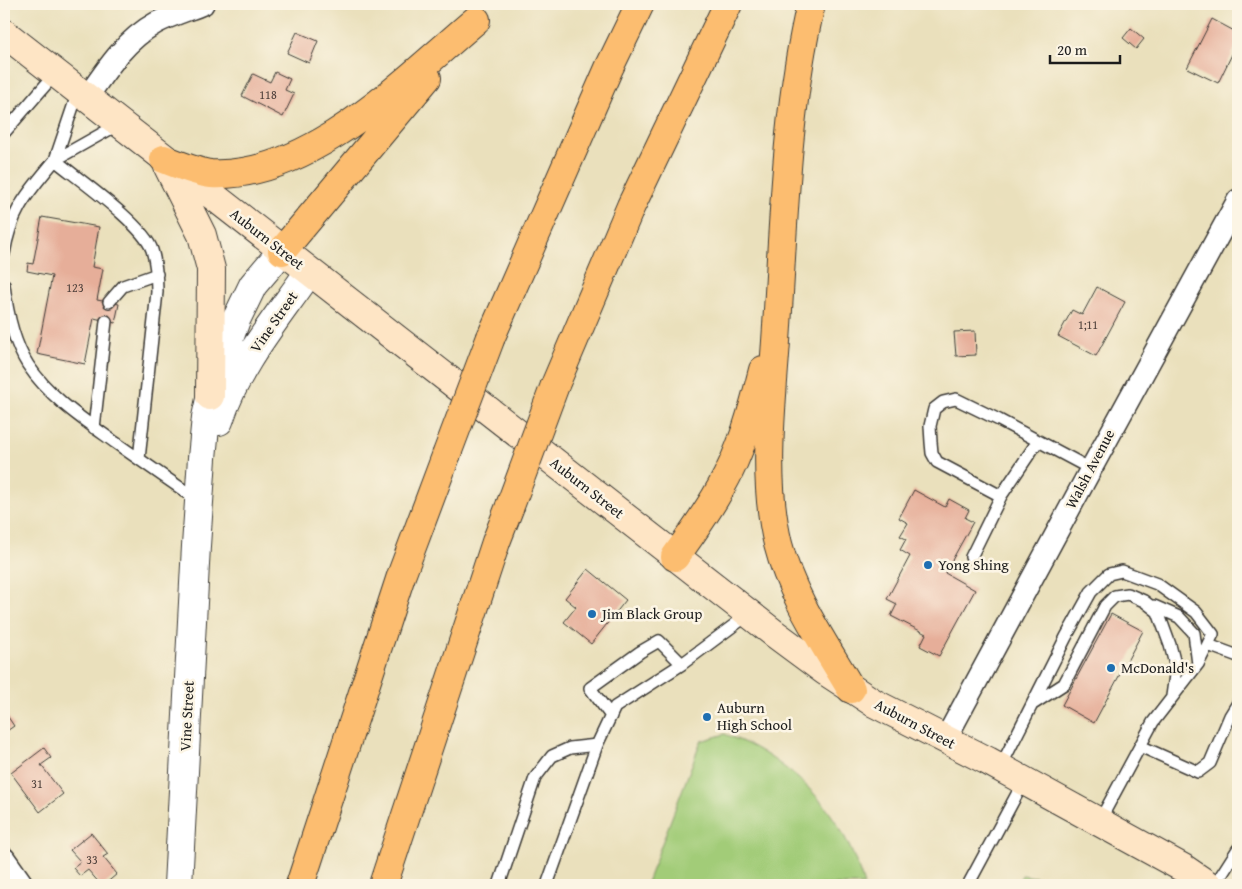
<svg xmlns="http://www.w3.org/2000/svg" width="1242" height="889" viewBox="0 0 1242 889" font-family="'Gentium Book Plus',serif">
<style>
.green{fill:#a2cc78;stroke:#5f744a}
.building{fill:#e6ae99}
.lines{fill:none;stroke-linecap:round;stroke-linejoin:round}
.service-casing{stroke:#3b3934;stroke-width:14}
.minor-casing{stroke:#3b3934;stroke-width:24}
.tertiary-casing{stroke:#3b3934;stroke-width:30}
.secondary-casing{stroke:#3b3934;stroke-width:30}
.motorway-casing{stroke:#3b3934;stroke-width:30}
.service{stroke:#fff;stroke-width:11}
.minor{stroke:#fff;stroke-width:21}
.tertiary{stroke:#fff;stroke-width:28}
.secondary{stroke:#fee5c5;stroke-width:28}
.motorway{stroke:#fcbd6f;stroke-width:28}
.motorway-bridge-casing{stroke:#3b3934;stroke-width:30;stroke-linecap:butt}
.motorway-bridge{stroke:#fcbd6f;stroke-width:28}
.poi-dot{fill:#1f6fb2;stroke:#fcf5e5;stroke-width:2}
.labels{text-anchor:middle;stroke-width:5;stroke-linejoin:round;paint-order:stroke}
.number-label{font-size:12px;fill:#4e403b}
.street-label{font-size:15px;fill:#1c1c1c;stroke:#fcf5e5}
.poi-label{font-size:15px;fill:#1c1c1c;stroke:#fcf5e5;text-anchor:start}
</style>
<rect width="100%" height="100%" fill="#fcf5e5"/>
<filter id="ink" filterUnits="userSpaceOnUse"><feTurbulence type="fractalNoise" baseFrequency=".02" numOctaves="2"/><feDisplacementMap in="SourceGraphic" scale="10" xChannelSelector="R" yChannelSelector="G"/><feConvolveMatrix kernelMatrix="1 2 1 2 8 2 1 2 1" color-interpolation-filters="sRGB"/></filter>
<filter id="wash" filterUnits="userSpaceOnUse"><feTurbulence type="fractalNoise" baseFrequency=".0096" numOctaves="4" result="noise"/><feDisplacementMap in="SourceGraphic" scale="20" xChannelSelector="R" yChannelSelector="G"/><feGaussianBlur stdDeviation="1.12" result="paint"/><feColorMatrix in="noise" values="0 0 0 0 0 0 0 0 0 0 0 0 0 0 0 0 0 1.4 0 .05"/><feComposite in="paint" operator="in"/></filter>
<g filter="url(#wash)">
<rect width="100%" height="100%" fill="#eae0bc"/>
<!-- green -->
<path class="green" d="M725 734C738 740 752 745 764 753 817 787 846 825 864 885H646L701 741Z
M1022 875 1091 885H1017Z"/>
<g id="blocks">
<!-- building -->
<path class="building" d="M1212 19 1238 33V42L1218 83 1187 68Z
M1131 28 1144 39 1136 49 1123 38Z
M297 32 318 41 309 63 287 53Z
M275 72 290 79 285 90 294 94 283 117 242 96 253 74 270 82Z
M42 217 99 227 92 267 103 269 97 300 119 304 115 323 94 318 85 364 37 354 52 276 27 271 28 263 33 264Z
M1097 287 1125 302 1096 356 1058 336 1072 310 1082 315Z
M975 331 976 355 956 356 954 332Z
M914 490 945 507 949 499 969 510 965 518 973 522 945 573 975 590 939 656 920 646 926 634 891 616 897 604 887 599 910 556 900 550 906 539 900 536 908 523 899 518Z
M588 569 626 600 591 644 564 622 576 607 565 598Z
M1111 614 1143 631 1094 723 1062 705Z
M4 711 14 726 4 733Z
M44 748 51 758 41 765 63 794 40 812 11 773Z
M91 833 108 854 103 857 117 874 104 885H101L88 870 80 876 73 868 81 862 70 850Z"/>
</g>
</g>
<g filter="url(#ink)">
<use href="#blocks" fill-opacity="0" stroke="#3b3934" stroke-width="1"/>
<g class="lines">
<defs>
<path id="service" d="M78 92 55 160 119 124
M4 133 55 74
M4 254C11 210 27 194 55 160 78 179 143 224 152 250 156 263 157 278 157 292L139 459
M4 285C7 311 14 343 28 365 50 398 84 420 116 443 143 462 170 481 198 500
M109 302 123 286 157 274
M94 428 106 321
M1001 496 937 462 932 453 931 442 930 426 934 409 943 402 956 399 999 420 1091 469
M971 557 1001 496 1038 441
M1154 606 1179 617 1194 633 1198 664
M1208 645 1238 656
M1033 704 1064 684 1105 606 1115 596 1128 594 1144 601 1158 612 1170 645 1176 668 1172 696
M611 716 590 688 640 652 659 641 682 664
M1140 746 1198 772 1210 763 1230 716 1238 703
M1000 768 1066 637 1091 592 1109 574 1122 571 1157 584 1196 612 1213 634 1198 664 1153 722 1099 822
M499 885 535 778 552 756 570 748 597 745
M547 885 597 745 615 707 682 664 749 614
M968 885 1024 781
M1215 885 1238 849"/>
<path id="minor" d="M86 99C106 70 125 40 156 23 171 15 188 10 203 4
M945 740 1091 469 1238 200
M4 858 23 885"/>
<path id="tertiary" d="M219 421C237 365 276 320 309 272
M178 885 196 546 202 458 206 417 215 377 236 320 253 285 282 251"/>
<path id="secondary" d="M4 33 775 634 825 671 874 703 988 761 1183 868 1208 885
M168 167 202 235 211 269 210 396"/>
<path id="motorway" d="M811 4C786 110 784 218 777 326 773 396 761 475 778 544 791 596 824 643 851 689
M164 159C177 164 198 173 211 174 310 179 406 79 476 20
M282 251 427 78
M491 337 609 68 640 4
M555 385 631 206 728 4
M675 557C691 535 707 513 720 489 741 453 753 410 763 370
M300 885 401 576 446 456
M383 885 496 542 510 506"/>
</defs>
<!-- service casing -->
<use href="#service" class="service-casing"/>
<!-- minor casing -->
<use href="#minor" class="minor-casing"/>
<!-- tertiary casing -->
<use href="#tertiary" class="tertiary-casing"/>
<!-- secondary casing -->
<use href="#secondary" class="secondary-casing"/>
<!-- motorway casing -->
<use href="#motorway" class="motorway-casing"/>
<!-- service -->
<use href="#service" class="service"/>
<!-- minor -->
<use href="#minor" class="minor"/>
<!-- tertiary -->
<use href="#tertiary" class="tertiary"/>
<!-- secondary -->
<use href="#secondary" class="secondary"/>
<!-- motorway -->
<use href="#motorway" class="motorway"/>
<defs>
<path id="motorway-bridge" d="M446 456 491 337
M510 506 555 385"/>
</defs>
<!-- motorway-bridge casing -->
<use href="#motorway-bridge" class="motorway-bridge-casing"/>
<!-- motorway-bridge -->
<use href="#motorway-bridge" class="motorway-bridge"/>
</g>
</g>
<!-- markers -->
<g class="poi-dot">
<circle cx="928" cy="565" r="5"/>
<circle cx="592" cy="614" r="5"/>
<circle cx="1111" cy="668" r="5"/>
<circle cx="707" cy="717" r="5"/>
</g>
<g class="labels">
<!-- number labels -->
<g class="number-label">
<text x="268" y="99">118</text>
<text x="75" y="292">123</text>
<text x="1088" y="329">1;11</text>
<text x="37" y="788">31</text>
<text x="92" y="864">33</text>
</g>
<!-- street labels -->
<g class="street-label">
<text transform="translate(267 239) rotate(38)" y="5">Auburn Street</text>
<text transform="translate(274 322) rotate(-55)" y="5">Vine Street</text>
<text transform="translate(1090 469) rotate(-62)" y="5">Walsh Avenue</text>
<text transform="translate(587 488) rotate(38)" y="5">Auburn Street</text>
<text transform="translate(187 716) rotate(-87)" y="5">Vine Street</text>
<text transform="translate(915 724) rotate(28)" y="5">Auburn Street</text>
</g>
<!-- poi labels -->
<g class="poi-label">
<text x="938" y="570">Yong Shing</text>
<text x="602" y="619">Jim Black Group</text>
<text x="1121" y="673">McDonald's</text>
<text x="717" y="713">Auburn<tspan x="717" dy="17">High School</tspan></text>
</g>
</g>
<!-- margin -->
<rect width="1242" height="889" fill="none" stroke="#fcf5e5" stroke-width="20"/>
<!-- scale -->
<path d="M1050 55v8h70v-8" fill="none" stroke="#1c1c1c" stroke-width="2.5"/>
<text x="1057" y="55" font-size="15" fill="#1c1c1c" stroke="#fcf5e5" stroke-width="4" paint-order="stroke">20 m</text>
</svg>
